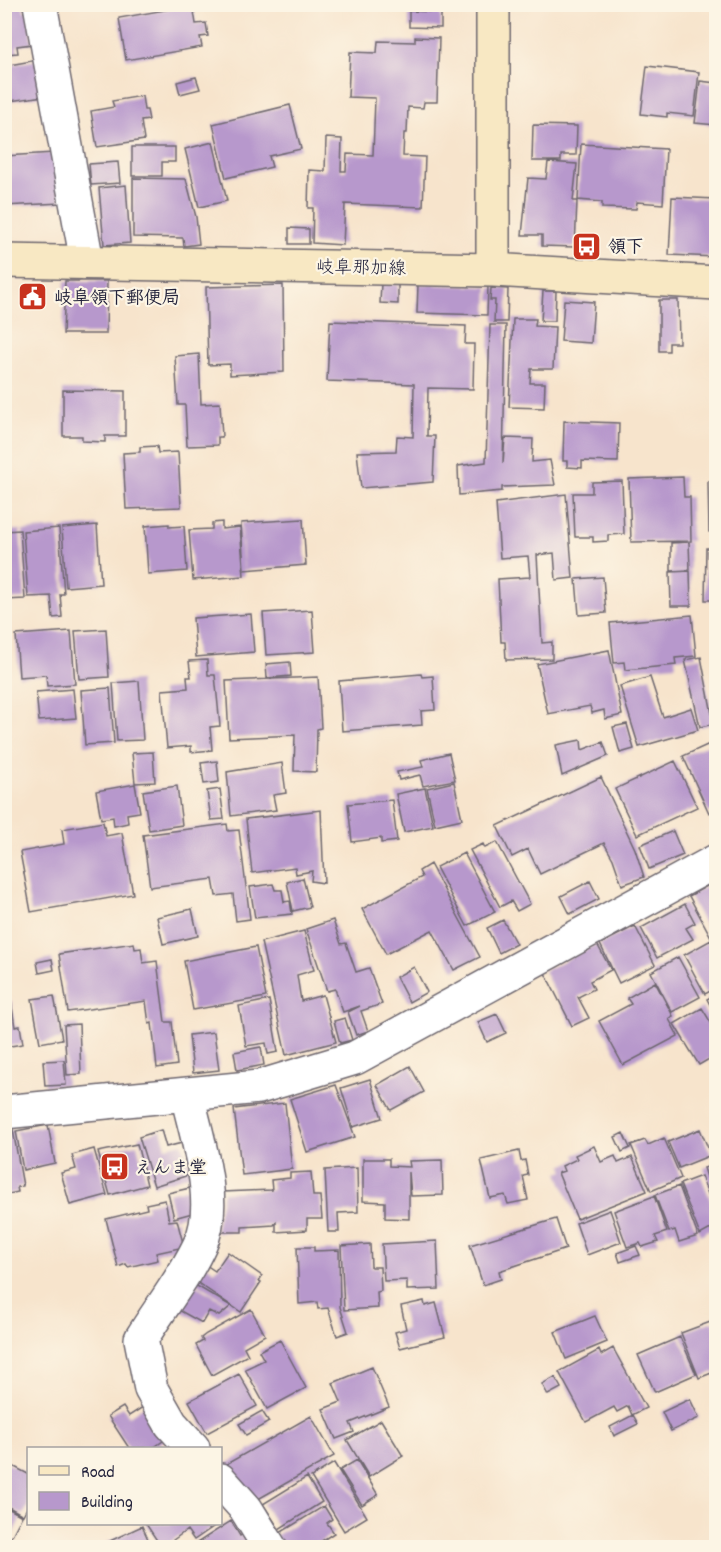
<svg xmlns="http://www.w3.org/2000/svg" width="721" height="1552" viewBox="0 0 721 1552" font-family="Dekko,'Klee One',sans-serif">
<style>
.building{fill:#b798cc}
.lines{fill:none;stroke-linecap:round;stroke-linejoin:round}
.street-casing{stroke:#6d666e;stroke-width:36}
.secondary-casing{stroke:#6d666e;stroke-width:36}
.street{stroke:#fff;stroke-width:33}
.secondary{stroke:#f8e8c3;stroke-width:33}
.labels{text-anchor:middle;stroke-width:4.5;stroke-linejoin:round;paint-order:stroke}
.poi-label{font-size:18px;font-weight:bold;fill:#22223b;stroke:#fcf5e5;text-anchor:start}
.street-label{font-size:18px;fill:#22223b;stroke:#fcf5e5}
</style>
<rect width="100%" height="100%" fill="#fcf5e5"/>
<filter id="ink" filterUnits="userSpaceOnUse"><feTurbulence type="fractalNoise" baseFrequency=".0167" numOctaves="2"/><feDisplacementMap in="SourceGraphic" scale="12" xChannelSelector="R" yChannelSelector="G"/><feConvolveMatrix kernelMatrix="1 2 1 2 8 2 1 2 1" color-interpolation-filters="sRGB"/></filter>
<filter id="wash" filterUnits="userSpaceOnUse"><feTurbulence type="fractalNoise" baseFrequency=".008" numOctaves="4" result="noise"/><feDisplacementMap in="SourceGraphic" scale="24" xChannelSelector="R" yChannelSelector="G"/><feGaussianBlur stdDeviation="1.35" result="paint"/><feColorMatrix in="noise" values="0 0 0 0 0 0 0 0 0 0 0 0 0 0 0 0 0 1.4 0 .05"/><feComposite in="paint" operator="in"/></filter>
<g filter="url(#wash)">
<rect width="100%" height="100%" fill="#f7e4cc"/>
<g id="blocks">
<!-- building -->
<path class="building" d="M4 4H23L24 12 28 11 32 44 17 46 18 53 4 54Z
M193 5 196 24 206 23 208 36 200 37 202 47 126 60 119 18Z
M409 11 441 12V28L409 27Z
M415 37 439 38 437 102H424L423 108 408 107 407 133H404L403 156 425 157 423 207 345 204 343 245 312 243 313 208H308L309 170 325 171 326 138 342 139 341 171H346L347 154 373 155 375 98 348 97 350 52 377 53 378 41 415 42Z
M37 60 43 96 4 102V66Z
M647 66 699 72 694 116 667 113V117L641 114Z
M196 77 200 89 180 94 177 82Z
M700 81 716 83V125L695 123Z
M142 96 144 110H147L149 120 141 121 144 140 97 147 91 111 114 107 112 101Z
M290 105 301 149 269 156 272 167 226 178 213 124Z
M533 125 577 126 576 155H561V161H532Z
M213 142 227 201 199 207 185 149Z
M581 144 666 149 663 204 637 202 636 209 602 208V202L578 200Z
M132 147H175V162H162V176H132Z
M54 153 61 203 4 206V156Z
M118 162 120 183 91 185 89 164Z
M548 162 577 164 573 201H577L575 247 542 246V235H522L528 178 546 179Z
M133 178 186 179 196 217 199 244 184 246 183 238 133 237Z
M126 185 130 243 104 245 99 188Z
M672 197 716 199V257L669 255Z
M289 228 309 229V244H289Z
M65 281H107L106 334H63Z
M381 283 398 285V304L380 303Z
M418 284 488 287 487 315 417 313Z
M283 285 284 372 230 375V364L208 365 206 287Z
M491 288 508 289 507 322H494L495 300H490Z
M543 291H556L555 321H541Z
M564 300 594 302 591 343 561 341Z
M659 300H678L679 343H669V351H659Z
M513 319H536L535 326 555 327 553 369H531L530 383H545L544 408 509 407Z
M330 321 466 326 465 344H474L473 389 428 388 427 436H435L433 482 361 488 357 452 396 451 397 436 413 437 414 384 327 381Z
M490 325H506L503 463 505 438 533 439 532 462 550 460 555 485 502 487V491L459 495 458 466 486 462Z
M199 354 201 404 220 403 222 437H218V445L187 446 185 405H178L175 356Z
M63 390 125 391V436H105V442L82 441V436H63Z
M564 421 619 423 618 462 582 461V468L567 467V461H563Z
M157 446 158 453 178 452 181 507 126 509 123 453 140 452V447Z
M683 477 684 497H690L691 541 631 542 629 479Z
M622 481 624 534 608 535V541L593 542V537H575L573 493H592V482Z
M708 481H716V531L709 532Z
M566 494 573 578 556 580 554 553 537 555 542 643 552 642V659L506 660 505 642H501L498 579 530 577 528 556 500 558 496 503Z
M303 519 306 565 244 570 241 523Z
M222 522V529L240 527 244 576 193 580 189 530 212 529V523Z
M169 524V527L184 526 187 571 148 574 145 526Z
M97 525 101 584 66 587 62 528Z
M59 528 64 594H60L62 617 53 618 51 596 28 597 23 531Z
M20 530 25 599 4 600V531Z
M689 542 690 570 671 571V543Z
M706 548H716V600H705Z
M690 571 691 606H671L670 572Z
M603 577 606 613 579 615 576 579Z
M312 610 315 652 266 655 263 613Z
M251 614 254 652 196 657 193 618Z
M692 615 696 656 675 658 676 665 625 670 624 662 614 663 610 623Z
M106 629 109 677 79 679 75 631Z
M71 631 75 684 47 686 46 675 19 677 16 635Z
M609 650 622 715 605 719 604 710 592 713 590 706 548 714 537 664Z
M701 657 714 724 700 727 685 660Z
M207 660 208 675H215L220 726 210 727 212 750 191 752V746L167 748 162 690 188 688 187 677H191L189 661Z
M290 662 291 676 267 678 266 664Z
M421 674 422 677 433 676 435 710 421 711 422 725 342 731 339 681Z
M318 677 321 728 317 729 316 772 294 771 295 735 229 738 226 681Z
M650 677 663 717 691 708 698 730 639 747 620 686Z
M139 681 143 740 117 741 113 683Z
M110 688 114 743 85 745 81 690Z
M73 689 76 718 39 721 36 692Z
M627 724 634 749 620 753 613 727Z
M581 740 582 750 603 742 608 756 562 776 556 745Z
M716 741V809L709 813 683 756Z
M153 752 155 782 135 783 132 753Z
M449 753 455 780 423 786 420 775 399 780 397 772 423 767 421 760Z
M217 761 219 782 204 784 201 763Z
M675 761 697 807 637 835 615 789Z
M282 763 286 793 273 795 276 810 231 816 227 772Z
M601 777 635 849 644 877 622 885 613 859 604 843 540 874 528 849 512 857 497 826Z
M454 782 462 819 435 825 427 788Z
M135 784 140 812 127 814 128 823 114 826 113 817 101 819 96 791Z
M177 786 182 825 149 830 143 791Z
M425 788 433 826 404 832 396 794Z
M220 789 224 819 211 820 207 791Z
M392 800 397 841 381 843V838L352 842 348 804Z
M321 810 324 883 311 881 312 871 296 874 295 867 252 873 246 819Z
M103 822 106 836 122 833 133 894 31 912 20 852 64 844 62 829Z
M227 824 228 831 239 830 250 919 236 921 233 894 216 896 213 879 150 887 143 835Z
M673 831 683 855 649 869 640 845Z
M497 842 530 904 517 911 511 901 500 907 470 850 483 844 485 848Z
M464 853 495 912 467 926 436 867Z
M430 864 480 957 454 970 432 930 386 954 362 909 422 877 419 871Z
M303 878 310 907 293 911 287 882Z
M590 881 599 899 570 914 561 896Z
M716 881V934L711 937 689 896Z
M273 884 275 890H282L284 902 290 901 292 914 255 918 250 887Z
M685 904 695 923 686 928 693 939 657 958 641 928Z
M192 909 198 936 163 944 157 917Z
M7 920 9 946H4V921Z
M333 920 341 944 346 943 356 972 369 968 382 1004 361 1011 368 1031 356 1035 348 1012 360 1006 343 1012 335 989 327 991 306 929Z
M503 920 516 944 499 953 487 928Z
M635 926 655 965 619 983 600 944Z
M304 931 314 970 297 975 301 1001 323 995 336 1042 286 1055 261 942Z
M711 940 716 951V988L705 994 684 955Z
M134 943 135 949 141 948 143 963 157 961 165 1022H172L177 1065 157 1068 152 1023 149 1024 146 1001 68 1012 59 954Z
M597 944 611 970 590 981 594 989 578 997 589 1018 572 1026 544 971Z
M256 947 266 997 193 1010 184 961Z
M678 957 700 997 672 1012 651 972Z
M52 959 54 970 39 973 37 962Z
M414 967 427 992 409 1002 396 977Z
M655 982 673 1016 669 1019 678 1036 623 1065 599 1021 631 1004 627 998Z
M716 994V1016L707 999Z
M54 996 62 1039 40 1043 32 999Z
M11 1000 15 1027 20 1026 23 1044 4 1047V1001Z
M269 1000 278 1052 268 1054 266 1043 246 1046 239 1006Z
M702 1008 716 1031V1055L699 1065 674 1024Z
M497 1014 506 1033 487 1042 478 1022Z
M345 1018 352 1040 340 1043 334 1021Z
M79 1024 81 1074 67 1075 64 1025Z
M214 1032 219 1070 193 1073 189 1035Z
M261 1047 264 1065 237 1070 234 1052Z
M64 1060 66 1085 45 1086 43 1061Z
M410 1066 424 1092 391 1110 377 1085Z
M370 1079 382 1118 353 1127 341 1088Z
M336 1085 355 1137 307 1152 290 1099Z
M285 1103 292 1169 242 1175 234 1109Z
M48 1125 55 1163 23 1170 16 1131Z
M700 1129 711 1155 679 1168 668 1142Z
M13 1130 23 1186 17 1187 18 1192 4 1195V1131Z
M161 1130 166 1147 182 1143 192 1174 154 1186 139 1137Z
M623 1133 630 1148 622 1152 615 1137Z
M664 1138 681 1178 651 1191 631 1145 645 1140 648 1145Z
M137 1144 147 1185 110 1195 98 1152Z
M594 1146 601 1162 615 1156 618 1163 632 1157 647 1191 577 1219 558 1173 564 1171 562 1166 577 1159 575 1155Z
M94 1149 107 1195 70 1205 61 1173 76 1169 72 1155Z
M519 1151 521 1161 525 1160 528 1175 523 1176 528 1200 508 1204 505 1195 490 1198 481 1160Z
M363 1159H389V1166L410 1167 409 1161 442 1160 443 1195 411 1196 409 1172V1219L385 1218V1202L363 1201Z
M716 1164V1204L704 1168Z
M357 1168 358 1212 338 1213 339 1232H328L325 1170Z
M311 1172 313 1196H320L322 1219H307V1230L276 1232V1222L274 1225 242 1227V1232H215L223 1192 272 1190 271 1180 290 1178V1173Z
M701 1176 716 1214V1226L700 1235 680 1184Z
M679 1186 698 1236 679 1242 675 1230 669 1232 655 1195Z
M190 1188 196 1212 174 1218 168 1193Z
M654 1196 667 1232 655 1236 658 1242 642 1247 640 1243 627 1247 614 1211Z
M165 1200 169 1221 177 1220 184 1247 156 1253 158 1260 128 1267 126 1264 118 1267 106 1219 147 1209 146 1204Z
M610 1210 621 1242 587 1255 576 1223Z
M556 1219 566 1249 499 1271 501 1279 483 1285 470 1245Z
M437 1241 439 1289 407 1290V1280L384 1281 382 1244Z
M370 1244 371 1267H380L381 1291 377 1292 378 1308 344 1310 341 1246Z
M636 1246 640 1255 620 1262 617 1253Z
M297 1247H314V1251L339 1250 340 1307 348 1332 337 1336 328 1308 318 1309 317 1302 299 1304Z
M228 1252 262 1276 259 1281 261 1282 241 1312 192 1279 203 1263 215 1271Z
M190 1282 231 1306 219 1316 209 1311 202 1323 175 1308Z
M424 1301 425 1306 436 1303 445 1337 400 1348 395 1332 406 1329 401 1306Z
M251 1309 265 1335 244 1347 248 1355 212 1375 196 1345 203 1341 201 1338 206 1334Z
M595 1316 607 1342 566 1359 555 1332Z
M713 1321 716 1330V1377L714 1372 699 1378 681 1333Z
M680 1337 696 1374 655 1392 638 1355Z
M280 1340 306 1388 267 1409 245 1369 264 1360 259 1351Z
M613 1348 646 1408 632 1415 628 1406 617 1412 614 1407 586 1422 559 1372 599 1350 601 1355Z
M372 1367 389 1407 350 1423 354 1432 336 1439 323 1409 341 1402 333 1383Z
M239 1374 257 1406 207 1433 189 1401Z
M555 1377 561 1388 548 1395 542 1384Z
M690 1399 699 1418 671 1431 662 1412Z
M149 1403 170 1436 153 1448H129L108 1416 123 1407 129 1416Z
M262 1411 269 1422 246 1435 239 1424Z
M633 1415 638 1424 614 1436 610 1427Z
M311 1416 334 1456 253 1502 223 1466Z
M381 1420 403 1456 369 1477 347 1440Z
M357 1460 378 1495 362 1505 340 1470Z
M5 1462 28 1474V1506L23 1515 5 1505Z
M334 1463 367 1517 344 1531 311 1477Z
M307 1477 322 1502 279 1529 263 1504Z
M4 1506 22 1516 8 1543 4 1541Z
M324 1506 332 1519 327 1523 334 1533 311 1548H282L275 1536Z
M231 1521 240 1536 250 1530 254 1548H189Z
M146 1524H215L216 1525 194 1540 187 1530 162 1548Z
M142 1526 152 1548H95Z"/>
</g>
</g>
<g filter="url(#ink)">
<use href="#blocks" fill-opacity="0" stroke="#6d666e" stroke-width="1.5"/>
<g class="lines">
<defs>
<path id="street" d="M40 4 87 262
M187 1094C196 1136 220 1203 200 1244 185 1277 160 1308 141 1339L151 1389 171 1424 193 1448
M4 1112 259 1087 355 1058 716 861
M220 1480 246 1509 270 1548"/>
<path id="secondary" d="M4 261 493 270 716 283
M493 270V4"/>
</defs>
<!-- street casing -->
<use href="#street" class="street-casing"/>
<!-- secondary casing -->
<use href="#secondary" class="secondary-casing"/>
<!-- street -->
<use href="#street" class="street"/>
<!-- secondary -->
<use href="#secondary" class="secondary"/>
</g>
</g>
<!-- icons -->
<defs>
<symbol id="bus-square" viewBox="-11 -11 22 22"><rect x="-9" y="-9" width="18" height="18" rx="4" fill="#c8321e" stroke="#fcf5e5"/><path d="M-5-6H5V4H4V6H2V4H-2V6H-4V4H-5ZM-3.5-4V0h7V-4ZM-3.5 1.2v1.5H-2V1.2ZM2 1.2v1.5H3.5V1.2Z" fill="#fff"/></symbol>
<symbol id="civic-square" viewBox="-11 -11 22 22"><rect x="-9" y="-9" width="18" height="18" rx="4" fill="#c8321e" stroke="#fcf5e5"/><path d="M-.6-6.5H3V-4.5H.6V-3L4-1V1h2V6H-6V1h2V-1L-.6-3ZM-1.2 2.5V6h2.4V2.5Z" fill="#fff"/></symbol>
</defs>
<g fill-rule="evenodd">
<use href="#bus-square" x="570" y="230" width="33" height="33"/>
<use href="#civic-square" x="16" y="280" width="33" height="33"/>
<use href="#bus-square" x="98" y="1150" width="33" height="33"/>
</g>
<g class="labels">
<!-- poi labels -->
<g class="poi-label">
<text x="608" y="252">領下</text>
<text x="54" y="303">岐阜領下郵便局</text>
<text x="135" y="1173">えんま堂</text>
</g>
<!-- street labels -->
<g class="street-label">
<text transform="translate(361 267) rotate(1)" y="6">岐阜那加線</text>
</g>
</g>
<!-- margin -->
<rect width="721" height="1552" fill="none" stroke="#fcf5e5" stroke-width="24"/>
<!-- legend -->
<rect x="27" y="1447" width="195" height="78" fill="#fcf5e5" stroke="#a5a1a1" stroke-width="1.5"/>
<rect x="39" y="1466" width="30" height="9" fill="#f8e8c3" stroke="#a5a1a1" stroke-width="1.5"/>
<text x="81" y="1477" font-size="18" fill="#22223b">Road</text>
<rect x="39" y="1492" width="30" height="18" fill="#b798cc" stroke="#a5a1a1" stroke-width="1.5"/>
<text x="81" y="1507" font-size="18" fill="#22223b">Building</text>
</svg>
